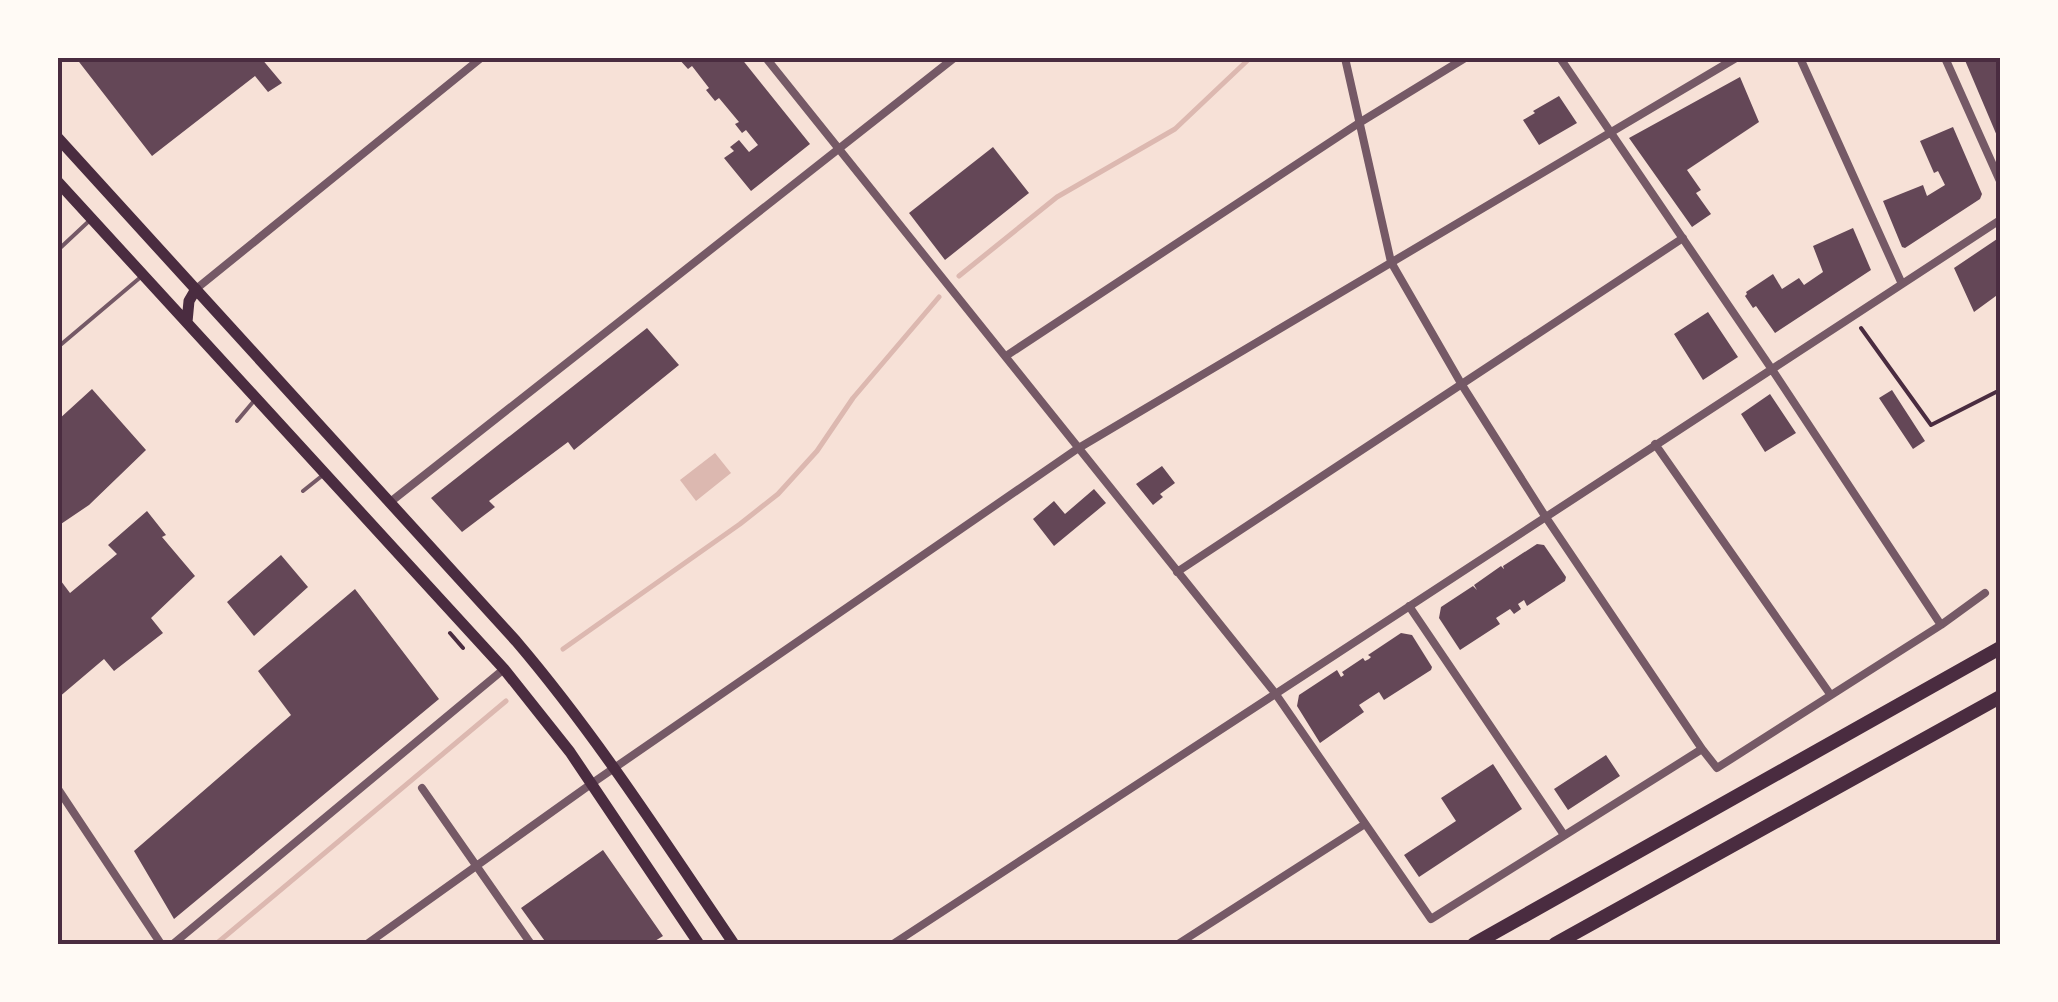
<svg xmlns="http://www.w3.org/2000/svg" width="2058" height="1002" viewBox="0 0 2058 1002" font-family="'Public Sans',sans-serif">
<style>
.water{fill:#dcb8b0}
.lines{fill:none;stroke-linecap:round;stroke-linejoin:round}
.stream{stroke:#dcb8b0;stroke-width:5}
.building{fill:#644757}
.path{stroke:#4a2c40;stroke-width:4}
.service{stroke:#755966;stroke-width:4}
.minor{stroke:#755966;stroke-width:8}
.primary{stroke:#4a2c40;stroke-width:11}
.motorway{stroke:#4a2c40;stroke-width:14}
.neatline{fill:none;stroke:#4a2c40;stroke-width:4}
</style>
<rect width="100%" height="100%" fill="#f7e1d7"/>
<!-- water -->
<path class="water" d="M715 453 731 473 696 501 680 480Z"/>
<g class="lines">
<!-- stream -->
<path class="stream" d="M959 276 1057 197 1175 129 1250 58
M563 649 740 524 778 494 817 451 853 398 939 297
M216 944 506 701"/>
</g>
<!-- building -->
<path class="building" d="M76 58H261L282 83 268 92 255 76 152 156Z
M678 58H741L810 144 751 191 724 158 734 151 730 147 739 140 749 152 758 145 746 130 742 133 735 124 739 122 719 98 715 101 706 90 709 88 692 66 688 69Z
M1964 58H2000V143Z
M1740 77 1759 122 1687 170 1701 190 1696 193 1711 214 1692 227 1629 138Z
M1559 96 1577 123 1539 145 1523 120 1535 113 1533 111Z
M1953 127 1982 194 1980 199 1905 248 1902 247 1883 201 1923 185 1927 196 1945 185 1938 171 1934 173 1920 141Z
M993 147 1029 193 945 260 909 213Z
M1853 228 1871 270 1775 333 1756 306 1753 308 1745 296 1747 294 1746 292 1773 274 1782 289 1799 278 1804 285 1823 272 1813 246Z
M2000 237V293L1974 312 1954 268Z
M1708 312 1738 357 1703 380 1674 334Z
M647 328 679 365 574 450 568 442 489 501 495 507 462 532 431 498Z
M92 389 146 450 89 505 58 526V420Z
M1892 390 1925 441 1913 449 1879 398Z
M1770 394 1796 433 1765 452 1741 414Z
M1162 466 1175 483 1160 494 1163 497 1153 505 1136 484Z
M1094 489 1106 503 1054 546 1033 519 1054 501 1065 514Z
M147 511 166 535 162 537 195 576 151 618 163 633 114 671 104 659 58 698V584L61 581 70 593 117 554 108 545Z
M1537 544 1544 545 1566 577 1565 581 1527 606 1524 600 1518 604 1521 609 1514 614 1510 609 1496 618 1500 624 1460 650 1439 618 1441 607 1473 586 1477 590 1474 585 1501 566 1504 569 1503 566Z
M281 555 308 587 254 636 227 602Z
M355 589 439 699 174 919 134 851 291 715 258 671Z
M1401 633 1412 635 1432 667 1431 670 1384 700 1379 692 1359 705 1364 712 1320 743 1297 706 1299 695 1337 670 1341 677 1344 675 1342 672 1363 658 1365 661 1369 659 1371 657 1368 655Z
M1606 755 1620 776 1568 810 1554 789Z
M1493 764 1522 809 1419 877 1404 855 1456 821 1441 798Z
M603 850 663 936 650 944H547L521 908Z"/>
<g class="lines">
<!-- path -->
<path class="path" d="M1861 328 1931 425 2000 390
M450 633 463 648"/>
<!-- service -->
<path class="service" d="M58 250 88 222
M58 347 142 276
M237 421 253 402
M303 491 323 475"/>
<!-- minor -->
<path class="minor" d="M766 58 1275 693 1431 919 1702 749 1717 768 1941 625 1985 593
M1345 58 1391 262 1462 385 1545 516 1702 749
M1560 58 1771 368 1941 625
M1800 58 1902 284
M1945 58 2000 181
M196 289 481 58
M1006 356 1359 123 1465 58
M1655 444 1830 694
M389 503 954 58
M1177 572 1683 238
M1409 606 1564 835
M422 788 531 944
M58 789 161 944
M173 944 504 669
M367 944 591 784 1077 449 1736 58
M893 944 2000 220
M1178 944 1365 824"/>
<!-- primary -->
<path class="primary" d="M58 138 516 641C597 736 664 841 734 944
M58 182 504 669 570 752 699 944
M187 322 189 301 196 289"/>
<!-- motorway -->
<path class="motorway" d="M1474 944 2000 648
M1555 944 2000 697"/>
</g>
<!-- border -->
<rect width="2058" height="1002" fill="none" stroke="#fffaf5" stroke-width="120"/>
<rect x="60" y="60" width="1938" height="882" class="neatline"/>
</svg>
